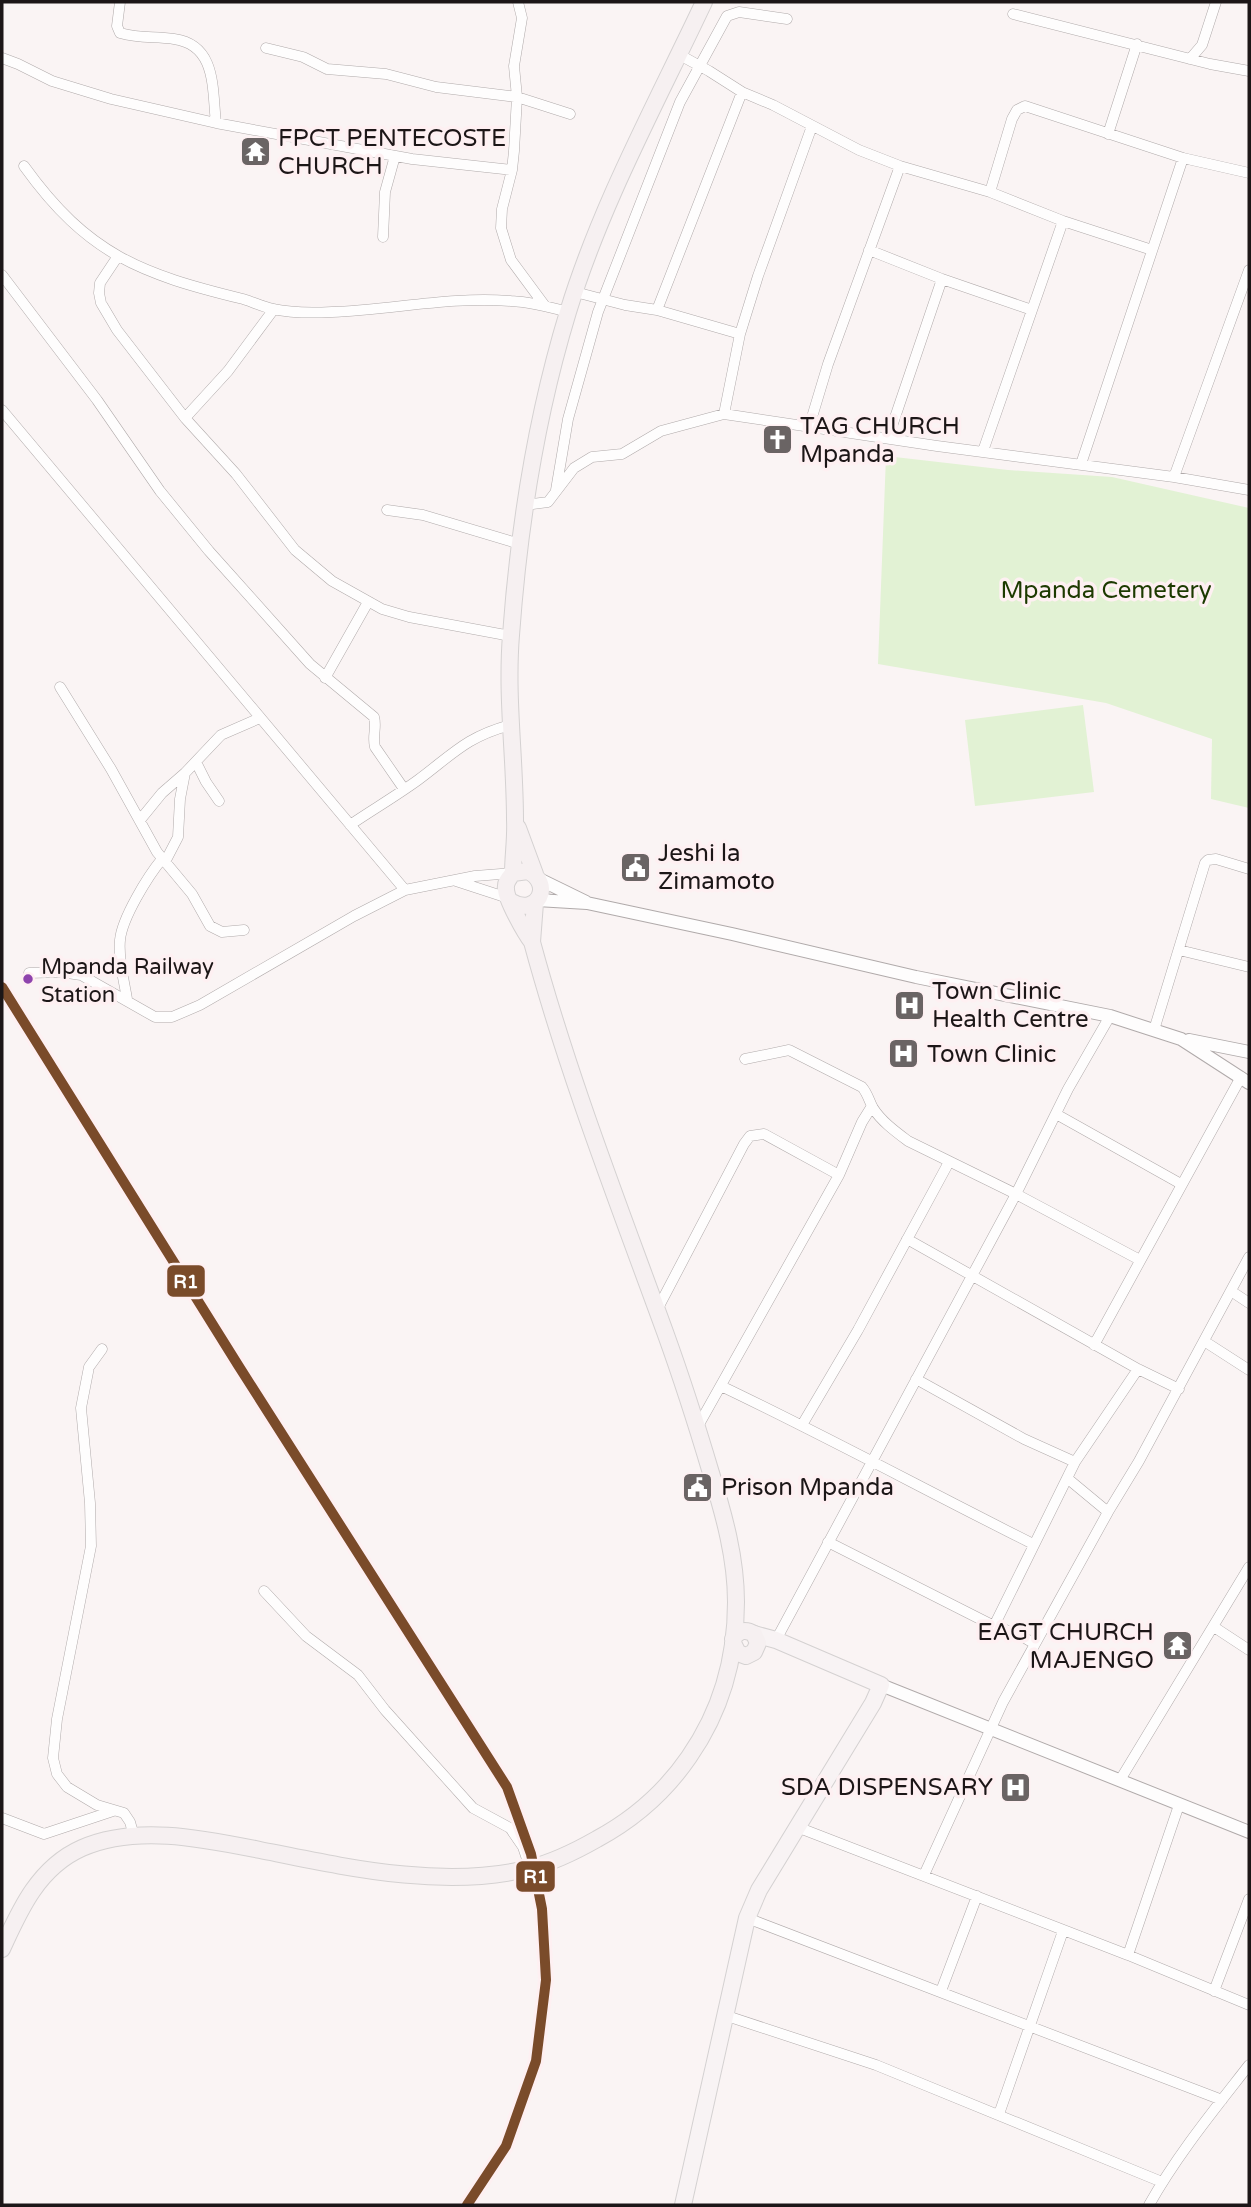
<svg xmlns="http://www.w3.org/2000/svg" width="1251" height="2207" viewBox="0 0 1251 2207" font-family="'Varela Round',sans-serif">
<style>
.green{fill:#e2f2d4}
.lines{fill:none;stroke-linecap:round;stroke-linejoin:round}
.minor-casing{stroke:#b0aaaa;stroke-width:11}
.tertiary-casing{stroke:#b0aaaa;stroke-width:14}
.primary-casing{stroke:#d4d1d1;stroke-width:18}
.trunk-casing{stroke:#d4d1d1;stroke-width:18}
.minor{stroke:#fefdfd;stroke-width:10}
.tertiary{stroke:#fefdfd;stroke-width:12}
.primary{stroke:#f8f3f4;stroke-width:16}
.trunk{stroke:#f6f0f1;stroke-width:16}
.rail-1-casing{stroke:#fef0f2;stroke-width:16}
.rail-1{stroke:#7a4b2a;stroke-width:10}
.bus-dot{fill:#8e44ad;stroke:#fef0f2;stroke-width:2.5}
.labels{text-anchor:middle;stroke-width:7;stroke-linejoin:round;paint-order:stroke}
.bus-label{font-size:22px;fill:#1c1617;stroke:#fef0f2;text-anchor:start}
.poi-label{font-size:24px;fill:#1c1617;stroke:#fef0f2;text-anchor:start}
.park-label{font-size:24px;fill:#1c3a00;stroke:#fef0f2}
.line-badge{stroke:#fef0f2;stroke-width:2.5}
.badge-label{font-size:19px;text-anchor:middle;font-weight:bold;fill:#fff}
</style>
<rect width="100%" height="100%" fill="#faf4f4"/>
<!-- green -->
<path class="green" d="M886 456 1008 470 1112 477 1249 508V808L1211 799 1212 739 1106 703 878 664Z
M1083 705 1094 792 975 806 965 720Z"/>
<g class="lines">
<defs>
<path id="minor" d="M120 2 117 26 120 33C141 39 154 36 174 39 217 45 212 89 216 123
M518 2 522 18 514 66 517 97 514 151 512 170 502 209 501 228 511 260 545 306
M1013 14 1210 64 1249 71
M266 48 303 57 327 69 386 74 436 87 517 97 570 114
M678 54 709 71 742 92 773 105 859 150 900 166 990 192 1063 221 1152 250
M2 58 18 64 52 81 111 99 216 123 412 159 512 170
M1190 59 1202 45 1216 2
M1108 134 1137 44
M24 166C88 255 141 274 243 299 253 302 263 307 273 309 291 313 313 313 332 312 391 310 451 296 511 301 531 302 550 307 568 312
M990 192 1012 119 1017 110 1025 106 1183 158 1249 173
M383 237 385 192 395 156
M869 250 942 279 1032 310
M118 256 100 283 99 293 101 303 117 330 185 418 236 474 295 550 332 581 382 609 409 617 511 636
M2 275 97 400 160 491 209 551 310 664 374 717C377 727 372 737 375 747L404 789
M575 292 625 305 657 310 740 334
M657 310 742 92
M2 410 405 890
M724 414 740 334 758 276 812 126
M185 418 228 371 274 309
M809 427 828 364 900 166
M888 438 942 279
M983 451 1063 221
M1081 464 1183 158
M1174 477 1249 270
M556 490 568 419 598 312 680 102 727 16 739 12 787 19
M525 505 548 502 574 468 592 457 622 454 661 431 724 414 937 446 1174 477 1249 490
M387 510 423 515 520 544
M325 678 368 602
M60 687 111 769 157 852 192 894 210 926 222 932 244 930
M196 762 206 782 219 801
M140 820 162 793 185 773 221 735 260 718
M350 825C372 810 396 796 418 780 453 754 466 737 510 725
M165 862 178 837 180 799 185 773
M456 881 508 898
M1179 950 1249 967
M29 973 61 972 81 975 155 1017H172L200 1005 354 916 405 890 475 876 513 873
M127 999C124 980 118 959 120 940 122 918 148 876 162 859
M1154 1030 1205 863 1208 860 1216 859 1249 869
M745 1059 789 1050 862 1087C868 1094 869 1101 873 1108 881 1121 896 1132 908 1141L1016 1194 1140 1260
M1056 1114 1181 1184
M907 1239 1138 1369 1179 1389
M1231 1291 1249 1303
M657 1310 744 1144 750 1136 764 1134 839 1175
M1204 1341 1249 1370
M1094 1345 1241 1077
M102 1349 89 1367 81 1408 90 1503 91 1546 57 1719 53 1758 57 1774 67 1787 97 1805 124 1813 130 1822 134 1836
M916 1379 1024 1439 1075 1462
M721 1386C826 1436 929 1492 1033 1544
M802 1425 858 1330 949 1162
M698 1426 839 1175 862 1122 872 1106
M1067 1478 1108 1512
M828 1542 994 1626 1018 1634 1035 1644
M264 1591 306 1636 358 1675 385 1710 473 1808 510 1828 523 1847 530 1868
M994 1626 1075 1462 1138 1369
M1214 1627 1249 1650
M776 1640 1016 1194 1068 1089 1110 1016
M1120 1780 1249 1567
M2 1818 44 1834 113 1811
M797 1827 1128 1955 1249 2005
M924 1875 1003 1702 1108 1512 1139 1461 1249 1257
M747 1918 1222 2100
M1128 1955 1179 1805
M941 1991 977 1896
M1214 1991 1249 1899
M724 2015 876 2065 1162 2182
M999 2114 1063 1931
M1149 2205C1177 2155 1214 2110 1249 2065"/>
<path id="tertiary" d="M539 879 586 902
M537 900 587 903 732 934 916 977 1110 1016 1181 1039 1249 1083
M1189 1040 1249 1052
M881 1685 1249 1832"/>
<path id="primary" d="M683 2205 747 1918 759 1890 873 1703 881 1685 776 1640 754 1634"/>
<path id="trunk" d="M518 828 535 874
M512 902C537 917 554 884 528 871L513 873
M532 942 535 903
M733 1643 738 1653 746 1656 754 1652 758 1643 754 1634C746 1629 738 1630 733 1639
M2 1949C20 1909 39 1867 82 1848 136 1824 205 1839 260 1850 345 1867 445 1890 530 1868 554 1862 576 1851 597 1839 634 1819 665 1792 689 1757 721 1711 736 1658 736 1602 736 1558 724 1515 711 1473 697 1426 682 1379 665 1332 618 1203 568 1075 532 942 525 933 506 899 506 889 505 882 509 878 513 873 513 856 516 838 515 820 515 758 506 697 511 635 519 525 536 417 568 312 601 204 656 104 704 2"/>
</defs>
<!-- minor casing -->
<use href="#minor" class="minor-casing"/>
<!-- tertiary casing -->
<use href="#tertiary" class="tertiary-casing"/>
<!-- primary casing -->
<use href="#primary" class="primary-casing"/>
<!-- trunk casing -->
<use href="#trunk" class="trunk-casing"/>
<!-- minor -->
<use href="#minor" class="minor"/>
<!-- tertiary -->
<use href="#tertiary" class="tertiary"/>
<!-- primary -->
<use href="#primary" class="primary"/>
<!-- trunk -->
<use href="#trunk" class="trunk"/>
<defs>
<path id="rail-1" d="M2 987 238 1365 507 1787 531 1854 542 1909 546 1980 536 2061 506 2146 467 2205"/>
</defs>
<!-- rail-1 casing -->
<use href="#rail-1" class="rail-1-casing"/>
<!-- rail-1 -->
<use href="#rail-1" class="rail-1"/>
</g>
<!-- icons -->
<defs>
<symbol id="temple-square" viewBox="-11 -11 22 22"><rect x="-9" y="-9" width="18" height="18" rx="4" fill="#6a6464" stroke="#fef0f2"/><path d="M0-6L5-2H3V0L6.5 2.5H4V6H1.5V3h-3V6H-4V2.5H-6.5L-3 0V-2H-5Z" fill="#fff"/></symbol>
<symbol id="church-square" viewBox="-11 -11 22 22"><rect x="-9" y="-9" width="18" height="18" rx="4" fill="#6a6464" stroke="#fef0f2"/><path d="M-1.2-6h2.4v3.5h3.3v2.4h-3.3V6h-2.4V-.1h-3.3v-2.4h3.3Z" fill="#fff"/></symbol>
<symbol id="civic-square" viewBox="-11 -11 22 22"><rect x="-9" y="-9" width="18" height="18" rx="4" fill="#6a6464" stroke="#fef0f2"/><path d="M-.6-6.5H3V-4.5H.6V-3L4-1V1h2V6H-6V1h2V-1L-.6-3ZM-1.2 2.5V6h2.4V2.5Z" fill="#fff"/></symbol>
<symbol id="hospital-square" viewBox="-11 -11 22 22"><rect x="-9" y="-9" width="18" height="18" rx="4" fill="#6a6464" stroke="#fef0f2"/><path d="M-5-5h3v3.5h4V-5h3V5h-3V1.5h-4V5h-3Z" fill="#fff"/></symbol>
</defs>
<g fill-rule="evenodd">
<use href="#temple-square" x="238" y="134" width="35" height="35"/>
<use href="#church-square" x="760" y="422" width="35" height="35"/>
<use href="#civic-square" x="618" y="850" width="35" height="35"/>
<use href="#hospital-square" x="892" y="988" width="35" height="35"/>
<use href="#hospital-square" x="886" y="1036" width="35" height="35"/>
<use href="#civic-square" x="680" y="1470" width="35" height="35"/>
<use href="#temple-square" x="1160" y="1628" width="35" height="35"/>
<use href="#hospital-square" x="998" y="1770" width="35" height="35"/>
</g>
<!-- markers -->
<circle class="bus-dot" cx="28" cy="979" r="6"/>
<g class="labels">
<!-- bus labels -->
<g class="bus-label">
<text x="41" y="974">Mpanda Railway<tspan x="41" dy="28">Station</tspan></text>
</g>
<!-- poi labels -->
<g class="poi-label">
<text x="278" y="146">FPCT PENTECOSTE<tspan x="278" dy="28">CHURCH</tspan></text>
<text x="800" y="434">TAG CHURCH<tspan x="800" dy="28">Mpanda</tspan></text>
<text x="658" y="861">Jeshi la<tspan x="658" dy="28">Zimamoto</tspan></text>
<text x="932" y="999">Town Clinic<tspan x="932" dy="28">Health Centre</tspan></text>
<text x="927" y="1062">Town Clinic</text>
<text x="721" y="1495">Prison Mpanda</text>
<text x="1154" y="1640" text-anchor="end">EAGT CHURCH<tspan x="1154" dy="28">MAJENGO</tspan></text>
<text x="993" y="1795" text-anchor="end">SDA DISPENSARY</text>
</g>
<!-- park labels -->
<g class="park-label">
<text x="1106" y="598">Mpanda Cemetery</text>
</g>
</g>
<g class="line-badge">
<rect x="166" y="1264" width="40" height="34" rx="7" fill="#7a4b2a"/>
<rect x="515" y="1860" width="41" height="33" rx="7" fill="#7a4b2a"/>
</g>
<g class="badge-label">
<text x="186" y="1288">R1</text>
<text x="536" y="1883">R1</text>
</g>
<!-- border -->
<rect width="1251" height="2207" fill="none" stroke="#1c1617" stroke-width="7"/>
</svg>
